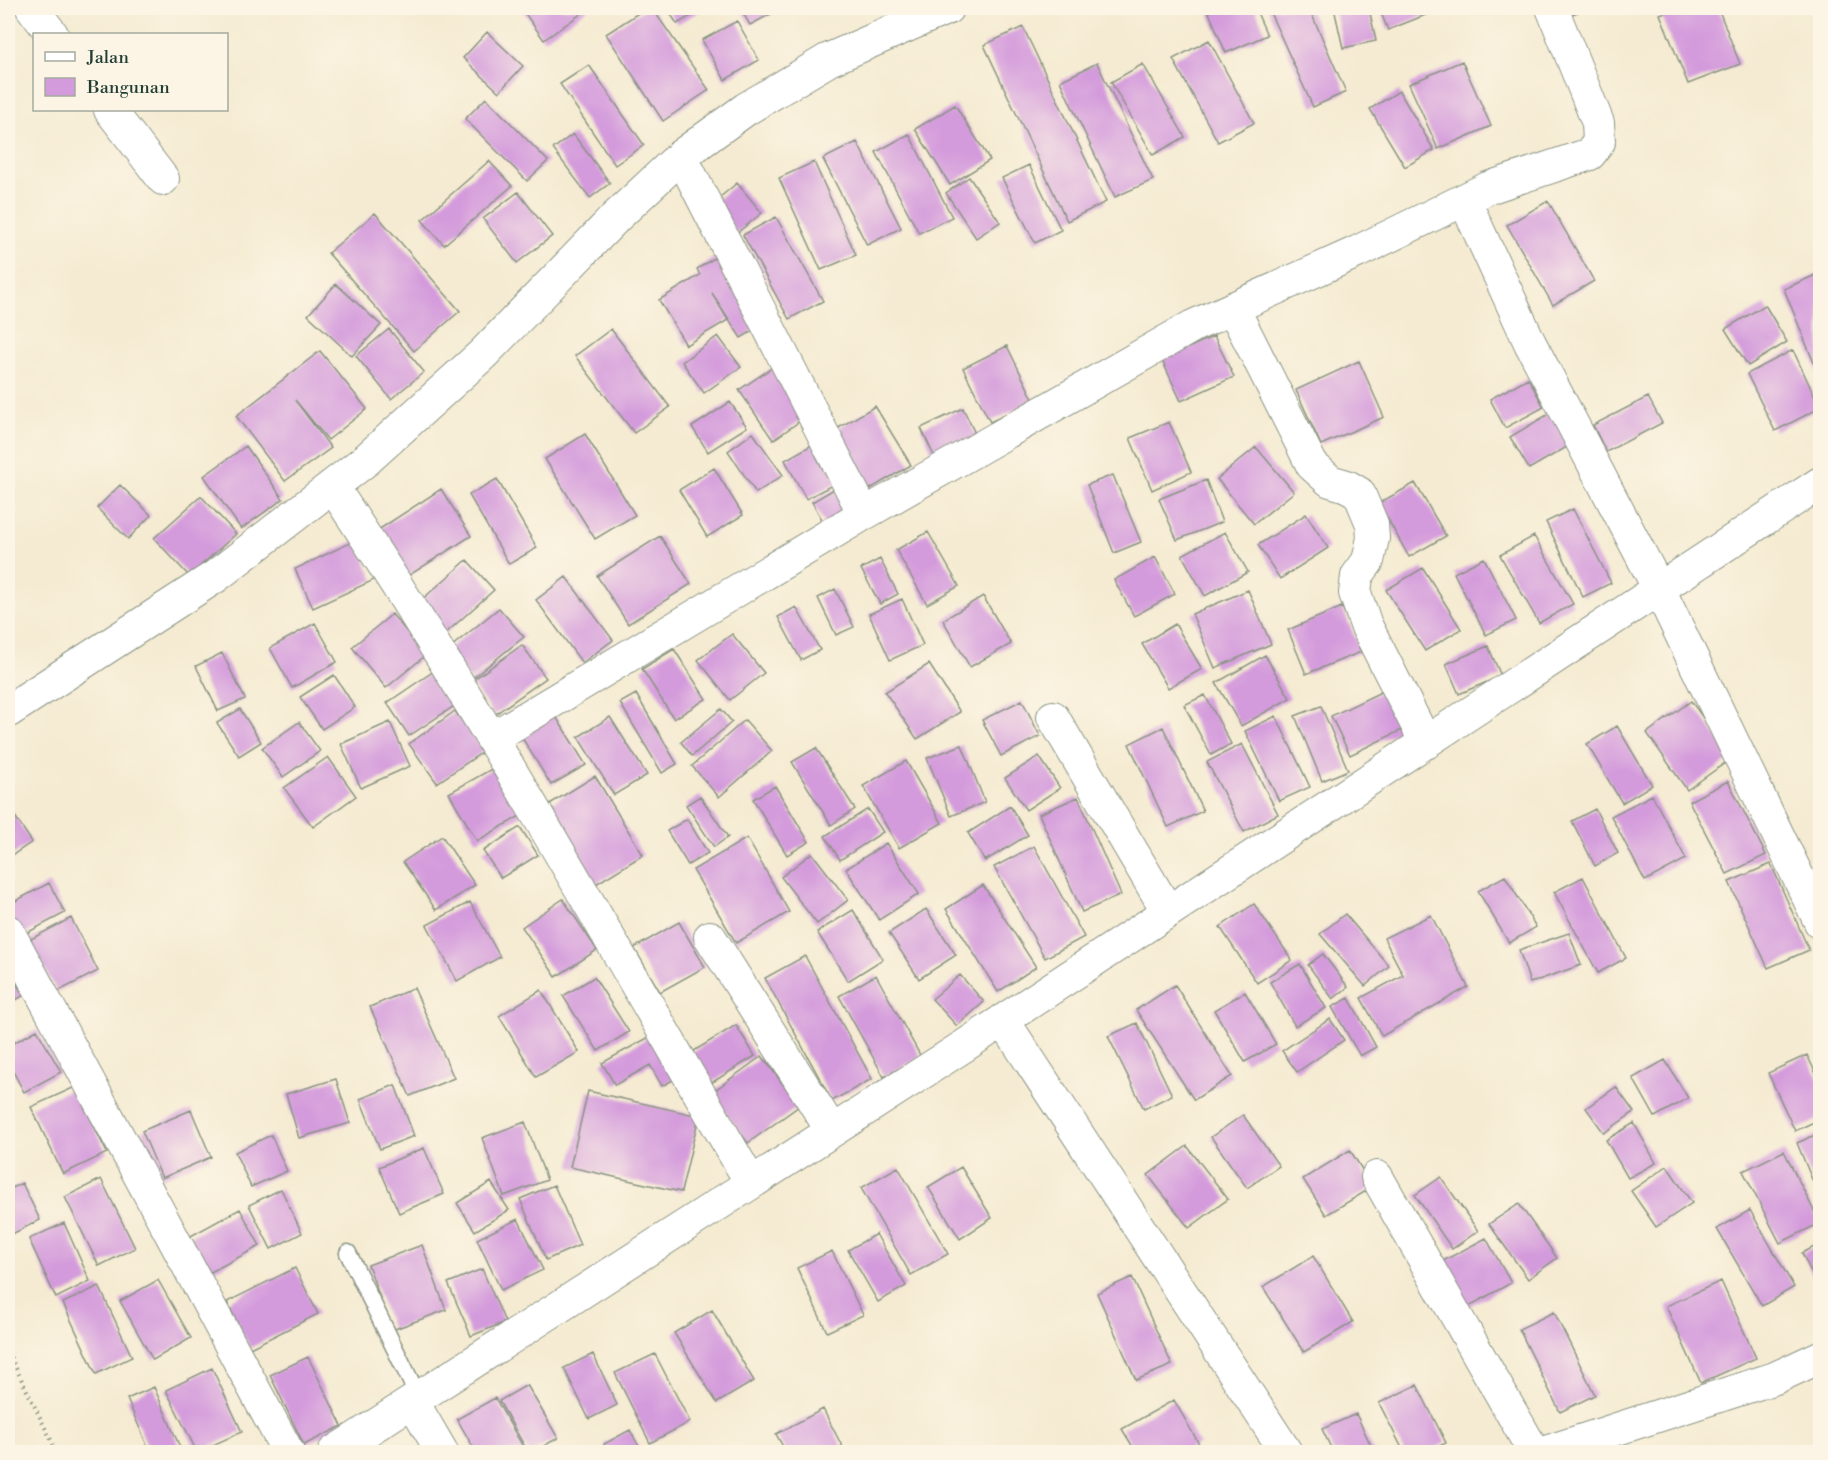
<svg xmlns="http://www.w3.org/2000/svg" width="1828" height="1460" viewBox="0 0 1828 1460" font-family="'Libre Bodoni',serif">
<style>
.building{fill:#d49bdc}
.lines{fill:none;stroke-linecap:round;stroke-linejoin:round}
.service-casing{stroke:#8a9483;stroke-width:19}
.minor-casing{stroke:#8a9483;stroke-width:34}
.tertiary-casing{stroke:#8a9483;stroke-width:35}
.path{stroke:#8a9483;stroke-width:4;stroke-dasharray:1.5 4.5;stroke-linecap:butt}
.service{stroke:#fff;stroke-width:16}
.minor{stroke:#fff;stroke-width:32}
.tertiary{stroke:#fff;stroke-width:33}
</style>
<rect width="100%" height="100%" fill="#fcf5e5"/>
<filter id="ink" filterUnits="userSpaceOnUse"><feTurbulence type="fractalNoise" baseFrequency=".0167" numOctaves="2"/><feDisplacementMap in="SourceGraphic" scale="12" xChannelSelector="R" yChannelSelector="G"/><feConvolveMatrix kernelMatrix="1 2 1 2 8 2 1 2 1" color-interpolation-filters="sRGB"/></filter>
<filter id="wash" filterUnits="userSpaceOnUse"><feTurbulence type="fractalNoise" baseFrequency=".008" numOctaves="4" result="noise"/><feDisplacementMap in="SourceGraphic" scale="24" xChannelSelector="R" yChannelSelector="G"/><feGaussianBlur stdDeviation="1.35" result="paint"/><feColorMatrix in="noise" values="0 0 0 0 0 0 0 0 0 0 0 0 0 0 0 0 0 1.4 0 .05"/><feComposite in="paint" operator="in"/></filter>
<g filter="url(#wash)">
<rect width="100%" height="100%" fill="#f5ebd2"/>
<g id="blocks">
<!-- building -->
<path class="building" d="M521 8H589L544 40Z
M646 8H652L709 90 663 121 606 34Z
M667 8H705L677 24Z
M740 8H782L750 25Z
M1207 8H1255L1267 35 1226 53Z
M1268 8H1309L1346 92 1313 107Z
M1334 8H1369L1376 41 1343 48Z
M1379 8H1443L1388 30Z
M1561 8H1587L1565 17Z
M1678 8H1718L1740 64 1688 84 1660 14Z
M737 21 759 60 725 80 702 40Z
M1023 27 1106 202 1067 221 984 45Z
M487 32 523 66 499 92 463 58Z
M1209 40 1254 123 1218 142 1173 59Z
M1462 61 1491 126 1438 149 1409 84Z
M1097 63 1153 180 1115 197 1060 81Z
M1143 64 1185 137 1153 155 1111 82Z
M589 65 644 145 615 165 560 84Z
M1399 91 1434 150 1405 167 1370 109Z
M486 98 548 161 527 181 465 119Z
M955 105 990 160 950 185 915 129Z
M573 134 610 183 590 198 553 149Z
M909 134 952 217 919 233 876 152Z
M857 142 901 228 867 245 823 159Z
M489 161 512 186 444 245 422 220Z
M814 162 856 255 821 270 779 178Z
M1029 165 1061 230 1035 243 1002 178Z
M969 177 1000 222 976 238 946 193Z
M737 183 762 213 737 233 713 203Z
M518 192 552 236 517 263 483 219Z
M1548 201 1594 281 1553 305 1507 225Z
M375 213 460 311 414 351 328 253Z
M776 217 823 301 789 319 743 235Z
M722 253 766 323 741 338 712 293 728 320 686 345 659 300 700 275 697 269Z
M1820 273V378L1784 289Z
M336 284 381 325 352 356 308 315Z
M1765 305 1787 342 1748 366 1725 329Z
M389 329 424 372 391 399 356 356Z
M611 329 670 407 634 433 575 356Z
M718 336 741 367 704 393 682 362Z
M1214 336 1234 377 1181 401 1162 360Z
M1007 346 1034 401 990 422 963 368Z
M1793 350 1820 408 1775 431 1747 374Z
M320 351 367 409 328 440 295 400 331 448 285 481 236 416Z
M1359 361 1384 417 1321 445 1296 390Z
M776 365 810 414 773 440 739 390Z
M1528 378 1544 407 1505 428 1490 399Z
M1648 397 1662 423 1606 452 1593 425Z
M730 402 747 427 708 452 692 427Z
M875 406 911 465 860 495 825 436Z
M963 408 977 438 935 458 921 428Z
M1552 412 1572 444 1529 469 1510 437Z
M1169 422 1191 472 1152 490 1130 438Z
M753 433 783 475 756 493 728 451Z
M585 434 635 515 595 539 545 459Z
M817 442 838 482 806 499 785 460Z
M246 446 283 499 241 529 204 476Z
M1256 447 1294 492 1254 524 1217 479Z
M714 468 743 515 707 537 679 490Z
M1113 475 1141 542 1114 553 1087 485Z
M497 479 537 548 509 564 469 495Z
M1206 480 1222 522 1177 540 1159 499Z
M1415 483 1446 536 1409 557 1379 503Z
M120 485 151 515 128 539 97 508Z
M441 489 471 536 405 578 375 532Z
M834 489 849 516 827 528 812 502Z
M201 496 236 534 189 576 154 538Z
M1573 509 1611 583 1583 597 1546 522Z
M1306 514 1328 548 1280 579 1258 545Z
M928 532 959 586 927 604 896 550Z
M1225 532 1248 572 1205 596 1182 555Z
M660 536 691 584 628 624 597 576Z
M1534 536 1573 604 1539 623 1500 555Z
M356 540 374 580 313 608 295 569Z
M1155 557 1175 594 1134 616 1114 580Z
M1484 558 1516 620 1486 635 1454 573Z
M880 559 898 594 880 604 861 569Z
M467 560 494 590 446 633 418 603Z
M1423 568 1461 629 1425 651 1386 590Z
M566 577 613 640 582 663 536 600Z
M835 589 854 627 836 635 818 598Z
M1248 590 1271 644 1215 668 1192 614Z
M983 596 1011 644 970 667 943 620Z
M902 599 923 645 890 660 869 614Z
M796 607 820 650 801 660 778 617Z
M1342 607 1361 652 1306 674 1288 630Z
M499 608 524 637 470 680 446 651Z
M392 614 426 655 386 688 352 647Z
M315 623 337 662 292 688 270 648Z
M1175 624 1202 669 1168 688 1142 644Z
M732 634 764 673 730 700 698 660Z
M522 645 546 678 494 715 470 682Z
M1488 646 1501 676 1459 694 1446 664Z
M674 649 706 699 674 719 642 669Z
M222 653 245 699 218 711 196 666Z
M1265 655 1290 698 1241 726 1216 683Z
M929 664 960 712 917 739 885 692Z
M434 671 457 704 409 736 387 703Z
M334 675 355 707 322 729 300 697Z
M1387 689 1406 728 1350 755 1331 716Z
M636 694 677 764 662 773 620 703Z
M1205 695 1231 744 1211 755 1184 705Z
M1022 700 1040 736 1001 756 982 720Z
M1691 701 1732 758 1687 790 1647 733Z
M1321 706 1348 770 1322 781 1295 716Z
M550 707 586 765 551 785 516 728Z
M240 709 261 742 239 756 217 723Z
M721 709 732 722 692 756 681 742Z
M455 711 484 751 437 783 409 744Z
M1276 716 1310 787 1279 801 1245 731Z
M610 717 647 775 614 795 578 737Z
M745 720 772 751 719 797 692 766Z
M299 722 320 751 283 777 262 748Z
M390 722 410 766 361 788 341 744Z
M1617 726 1652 785 1622 803 1587 744Z
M1163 727 1203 811 1168 827 1129 744Z
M1242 744 1278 814 1244 832 1207 762Z
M962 745 985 802 951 816 927 758Z
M816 748 855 809 831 825 792 762Z
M1039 756 1060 788 1026 810 1005 778Z
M328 757 356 796 313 827 284 788Z
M906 761 942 823 899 848 863 786Z
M495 767 522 815 477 841 449 793Z
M595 776 643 855 596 884 548 805Z
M1728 781 1766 855 1727 874 1689 801Z
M775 786 809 842 787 855 753 799Z
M1652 795 1686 859 1645 881 1611 816Z
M700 796 728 837 714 847 686 805Z
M1078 797 1121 895 1082 912 1039 814Z
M8 806 32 842 8 858Z
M1010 806 1028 835 985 861 968 833Z
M868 809 883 832 840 860 825 836Z
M1595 809 1618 853 1595 866 1572 821Z
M687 819 708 853 688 865 667 831Z
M520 827 538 855 501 878 483 851Z
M442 836 475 885 436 910 403 862Z
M747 838 789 912 736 943 693 870Z
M886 843 919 894 879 920 846 869Z
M1034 846 1084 937 1045 958 994 867Z
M812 853 848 900 817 924 781 877Z
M1771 864 1809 950 1768 968 1729 882Z
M1505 876 1536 927 1509 943 1478 891Z
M1583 877 1626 958 1598 973 1554 892Z
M49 883 65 913 21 936 8 911V905Z
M983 885 1036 967 998 992 946 909Z
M563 899 597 950 556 977 522 927Z
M470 902 500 957 457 981 427 925Z
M1254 904 1292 960 1257 983 1220 927Z
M926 909 956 955 919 979 889 933Z
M853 910 883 959 848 981 817 932Z
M1345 914 1389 966 1365 986 1320 934Z
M1431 915 1468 987 1382 1036 1361 998 1403 975 1384 938Z
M71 918 98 971 57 992 29 940Z
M679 922 705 967 660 992 634 948Z
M1569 933 1581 965 1530 983 1519 950Z
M1323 954 1348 987 1333 999 1308 965Z
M805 956 872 1079 832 1101 765 978Z
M1300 964 1326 1008 1295 1026 1270 982Z
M8 966 23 996 8 1004Z
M876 975 921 1057 884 1077 839 996Z
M960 975 984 1002 957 1026 932 999Z
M594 977 629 1032 598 1051 563 996Z
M1175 985 1232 1076 1194 1100 1136 1010Z
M414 988 454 1078 410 1096 370 1007Z
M541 990 579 1052 536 1077 499 1016Z
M1245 992 1276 1044 1245 1062 1214 1010Z
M1349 998 1376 1047 1360 1056 1332 1007Z
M1330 1019 1344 1040 1297 1072 1282 1051Z
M1137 1023 1172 1095 1144 1109 1108 1036Z
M736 1025 755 1056 708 1085 689 1054Z
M37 1030 61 1072 24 1092 8 1062V1046Z
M653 1035 684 1074 662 1086 650 1065 615 1085 602 1063Z
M1807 1055 1820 1082V1119L1795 1131 1768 1073Z
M762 1056 799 1106 748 1143 711 1093Z
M1665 1060 1688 1098 1655 1117 1633 1078Z
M336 1079 350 1123 299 1138 286 1094Z
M395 1085 414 1136 380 1149 360 1099Z
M75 1087 107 1153 63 1174 31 1107Z
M1616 1087 1634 1112 1604 1133 1586 1108Z
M588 1091 699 1116 681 1192 570 1167Z
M191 1110 211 1157 162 1178 142 1131Z
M1243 1115 1279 1166 1247 1188 1211 1137Z
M525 1122 547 1180 504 1196 482 1138Z
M1634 1123 1656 1163 1628 1178 1606 1140Z
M1820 1133V1199L1797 1143Z
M271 1135 287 1171 251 1187 235 1152Z
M1187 1146 1228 1199 1189 1228 1148 1175Z
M424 1148 444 1194 399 1213 379 1167Z
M1350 1150 1373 1187 1326 1215 1303 1179Z
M1784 1151 1820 1223 1780 1243 1743 1171Z
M1667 1166 1692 1203 1656 1227 1631 1191Z
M898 1167 948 1254 911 1275 861 1188Z
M961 1167 992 1218 960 1239 928 1187Z
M1441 1177 1478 1231 1452 1249 1415 1195Z
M101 1179 135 1248 99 1266 65 1197Z
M491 1182 509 1210 475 1231 457 1203Z
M22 1183 40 1220 8 1236V1190Z
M554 1185 580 1245 546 1260 520 1199Z
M281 1189 302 1233 271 1249 249 1205Z
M1519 1204 1557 1258 1528 1279 1489 1224Z
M240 1209 260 1246 207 1274 187 1238Z
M1750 1210 1794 1287 1762 1306 1717 1229Z
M518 1219 543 1270 501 1290 477 1239Z
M64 1223 90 1281 56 1298 29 1239Z
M876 1234 906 1286 878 1302 848 1250Z
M1486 1238 1511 1283 1464 1309 1439 1263Z
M1820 1244V1291L1802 1253Z
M422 1245 446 1310 392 1330 368 1265Z
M832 1251 863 1315 827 1332 797 1268Z
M1313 1256 1353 1322 1304 1352 1263 1287Z
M295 1268 318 1314 250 1348 227 1302Z
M482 1269 505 1322 471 1336 448 1283Z
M1132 1277 1172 1365 1136 1380 1097 1293Z
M158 1280 191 1338 153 1360 120 1301Z
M1721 1281 1756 1358 1701 1383 1666 1306Z
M99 1286 132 1357 96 1374 63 1303Z
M712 1310 754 1381 717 1403 674 1333Z
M1554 1312 1595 1395 1560 1412 1519 1329Z
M593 1354 617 1405 589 1419 564 1368Z
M655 1354 690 1422 650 1443 615 1373Z
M308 1357 342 1426 304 1445 270 1375Z
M212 1368 242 1432 197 1452 166 1390Z
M527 1385 558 1438 533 1452H528L499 1401Z
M1417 1385 1446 1443 1427 1452H1404L1379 1403Z
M154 1387 182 1452H150L127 1399Z
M495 1398 526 1452H476L457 1419Z
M1174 1400 1199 1444 1184 1452H1136L1122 1429Z
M823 1409 845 1452H786L776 1434Z
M1356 1414 1374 1452H1333L1322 1429Z
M630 1430 642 1452H608L604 1444Z"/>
</g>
</g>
<g filter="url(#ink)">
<use href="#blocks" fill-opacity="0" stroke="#8a9483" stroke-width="1.5"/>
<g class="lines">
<defs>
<path id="service" d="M348 1253 419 1398"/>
<path id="minor" d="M32 8 52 34
M110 110 163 179
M1465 201 1530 343 1659 589 1820 922
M1234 310 1312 465 1330 481 1347 486 1359 493 1372 524 1373 538 1368 561 1357 576 1355 593 1366 625 1426 743
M332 486C483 712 615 949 751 1183
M864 514 1193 326 1357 252 1488 188 1590 154 1599 142 1598 123 1552 8
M1053 717 1168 912
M492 738 864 514 681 156
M8 931 288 1452
M710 937 832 1131
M1003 1020 1286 1452
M1377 1177 1534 1452
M413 1402 442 1452
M334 1452 964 1046 1820 483
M1546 1452 1775 1378 1820 1357"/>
<path id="tertiary" d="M8 711 216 576 366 460 483 354 616 217 681 156 746 109 828 60 947 8"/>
</defs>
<!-- service casing -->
<use href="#service" class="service-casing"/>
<!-- minor casing -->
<use href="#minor" class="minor-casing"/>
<!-- tertiary casing -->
<use href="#tertiary" class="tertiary-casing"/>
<!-- path -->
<path class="path" d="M8 1352 57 1452"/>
<!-- service -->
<use href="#service" class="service"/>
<!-- minor -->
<use href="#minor" class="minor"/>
<!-- tertiary -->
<use href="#tertiary" class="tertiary"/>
</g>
</g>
<!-- margin -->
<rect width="1828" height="1460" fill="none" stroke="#fcf5e5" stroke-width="30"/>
<!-- legend -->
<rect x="33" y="33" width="195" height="78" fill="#fcf5e5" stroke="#a4ab9e" stroke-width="1.5"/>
<rect x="45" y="52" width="30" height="9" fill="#ffffff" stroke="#a4ab9e" stroke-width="1.5"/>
<text x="87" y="63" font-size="18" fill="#1f3d34">Jalan</text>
<rect x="45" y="78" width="30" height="18" fill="#d49bdc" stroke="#a4ab9e" stroke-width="1.5"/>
<text x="87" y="93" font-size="18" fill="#1f3d34">Bangunan</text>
</svg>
